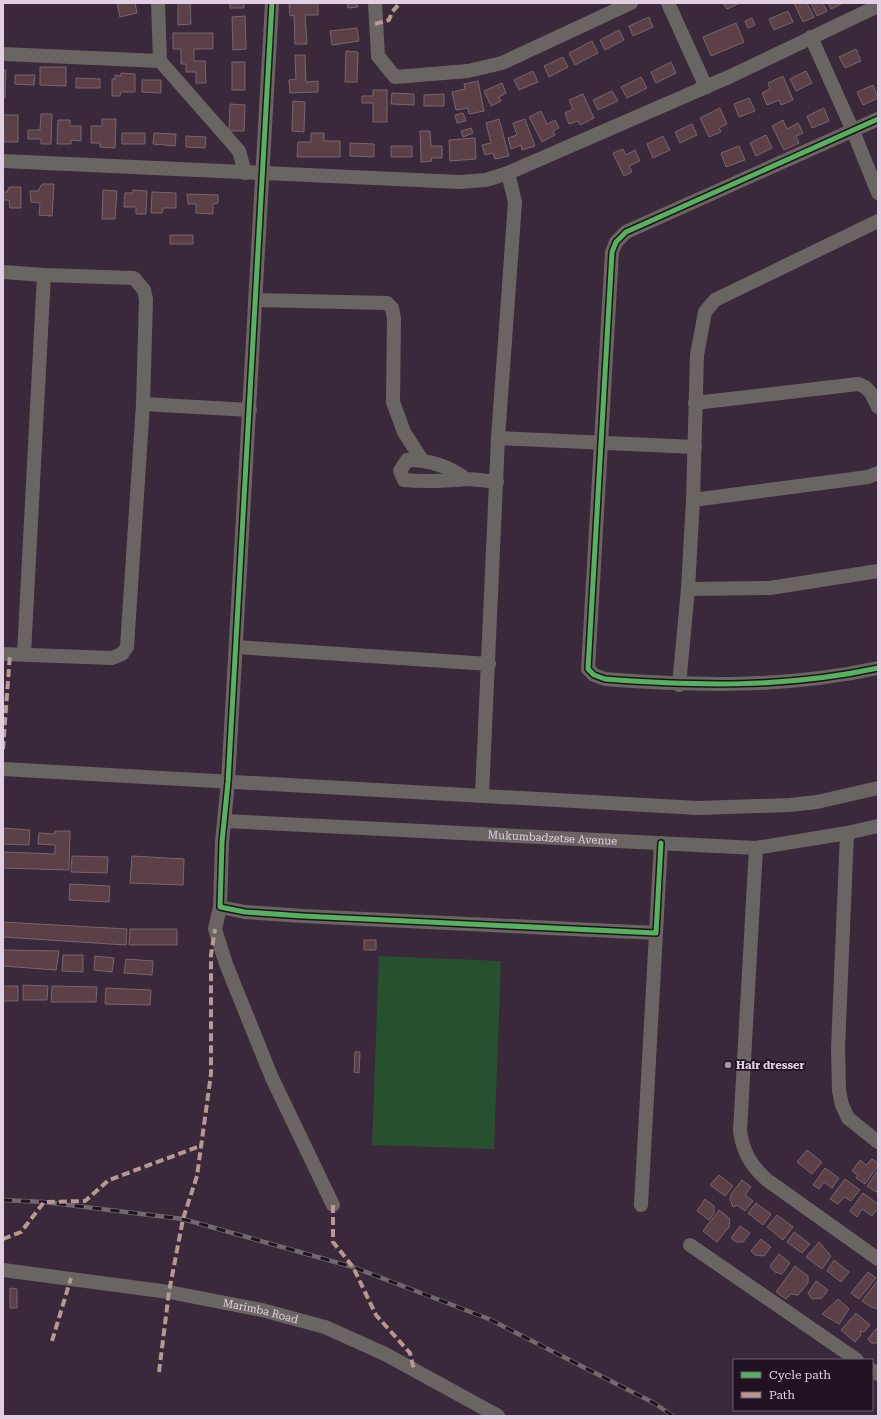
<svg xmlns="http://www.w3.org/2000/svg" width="881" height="1419" viewBox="0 0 881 1419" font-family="'Roboto Serif',serif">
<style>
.green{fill:#27502f}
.building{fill:#5b4047;stroke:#78666c}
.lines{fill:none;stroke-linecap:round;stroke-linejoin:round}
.minor{stroke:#6a6562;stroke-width:14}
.rail-casing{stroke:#71696e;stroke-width:4.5}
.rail{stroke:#201220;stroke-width:3;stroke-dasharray:9;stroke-linecap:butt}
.quiet{stroke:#b69a8f;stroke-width:4;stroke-dasharray:8 4;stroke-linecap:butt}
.cycleway-casing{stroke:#201220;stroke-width:8}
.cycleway{stroke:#56b35d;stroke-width:5}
.poi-dot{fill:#a895a7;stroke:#201220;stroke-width:1.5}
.labels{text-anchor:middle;stroke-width:3.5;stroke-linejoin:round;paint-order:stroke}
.street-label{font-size:11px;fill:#e3cfe2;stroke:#201220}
.poi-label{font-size:11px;font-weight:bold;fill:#e3cfe2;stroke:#201220;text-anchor:start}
</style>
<rect width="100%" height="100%" fill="#3a293a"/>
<!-- green -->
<path class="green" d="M379 956 501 961 494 1149 372 1145Z"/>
<!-- building -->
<path class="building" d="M117 3H135L137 13 120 17Z
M178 3H190L191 24 178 25Z
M230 3H244V8H230Z
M289 3H318V15H305L307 44H295L294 15 290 16Z
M347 3H357L358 7 348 8Z
M723 3H740L727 9Z
M794 3H807L814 17 803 22Z
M811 3H823L827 11 817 16Z
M828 3H843L831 9Z
M788 11 793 22 774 30 769 19Z
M245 16 246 49 233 50 232 17Z
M649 17 653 27 633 36 629 26Z
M752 18 755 25 748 28 745 21Z
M736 23 744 42 711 56 703 37Z
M357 28 359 41 332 45 330 31Z
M619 30 624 40 605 50 600 40Z
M173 33H213V49H194V61H205L206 83H196V72H186V64H181V49H173Z
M592 41 598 53 575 65 569 53Z
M856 49 861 61 845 68 839 57Z
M346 51 358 52 357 82H345Z
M295 55H305L306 82 318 81V92L290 93 289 80 296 79Z
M563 57 568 67 549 77 544 66Z
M232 62H245V90H232Z
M671 62 676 73 656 83 651 72Z
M40 67H66V86L40 85Z
M3 70H6L5 98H3Z
M533 71 538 82 519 90 514 80Z
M806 71 812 83 796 91 790 79Z
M121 73 135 74V92H121L120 96H112V79H115V75L121 76Z
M15 75H35L34 85 15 84Z
M783 76 793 100 781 105 779 100 767 105 762 93 770 89 768 83Z
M641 77 647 88 627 98 621 87Z
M76 78 100 79V88H76Z
M142 80H161V93L142 92Z
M478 81 484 111 469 114 468 108 456 110 452 92 465 89 464 84Z
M502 83 506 93 499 97 501 101 491 106 484 91Z
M873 85 878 98 863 105 857 92Z
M373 90H387V122H373V103H362V96H373Z
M612 91 618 101 598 110 593 100Z
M392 93 414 94V105L391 104Z
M444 94V106H424V95Z
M583 94 594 118 580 125 578 121 569 124 565 113 573 109 569 100Z
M749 98 755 111 739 117 734 104Z
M293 101 305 102 304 132 292 131Z
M230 104 245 105 244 131H229Z
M720 108 727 124 719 128 721 132 709 137 700 118Z
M824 108 829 121 812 128 807 116Z
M541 111 547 124 555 120 559 128 553 131 555 135 542 142 529 117Z
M463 113 466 121 457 123 455 115Z
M41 114H52L51 144H41V139H28V130H40Z
M3 115H18V142H4Z
M102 119H116L115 148 100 147V143H91V126H102Z
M499 119 509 156 495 159 493 153 485 155 482 145 491 143 486 123Z
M525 119 535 146 522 150 521 145 511 149 508 138 517 135 513 123Z
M58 120H70V126H81V141L71 140V144H57Z
M783 120 787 129 798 123 803 133 796 136 799 143 784 150 772 126Z
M692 124 697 135 680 143 675 132Z
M471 128 473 133 463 137 461 131Z
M420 131H430L431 146H442V158H431L432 161 421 162Z
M122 133H145V144H122Z
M154 133 176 134 175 146 153 144Z
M311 133H324V141H340V157H297L298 142H311Z
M766 135 772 148 756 156 750 143Z
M186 136 206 137 205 148 186 147Z
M663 136 670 150 653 158 647 144Z
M475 138 476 159 450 161 449 140Z
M350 143 374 144V157L350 156Z
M391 146H412V157H391Z
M739 146 745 160 726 167 721 153Z
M623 149 626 155 635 150 640 161 629 166 632 172 624 176 613 153Z
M42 184H54L52 216 39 215 40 203 31 202 30 191H38Z
M9 187H21V208H10L9 200H3V192H7Z
M103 190 117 191 115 219H102Z
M133 190 147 191 146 214H136V207H124L125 193H133Z
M152 192 176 193V208H163L162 213H151Z
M187 194 218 195V203L213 204V214L196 213V204H188Z
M170 235H193V244H170Z
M3 828 30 830 29 845 3 844Z
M55 831H70L69 870 3 868V852L55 854V845L38 844 39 833 55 834Z
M72 856 108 857 107 873 71 872Z
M132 856 184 859 183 885 130 883Z
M70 884 110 886 109 902 69 900Z
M3 922 127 929 126 945 3 937Z
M130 929H177V945H129Z
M364 940H376V950H364Z
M3 950 59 951 56 970 3 966Z
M63 955H83V972L62 971Z
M95 956 114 958 112 972 94 970Z
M126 959 153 961 152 975 124 973Z
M23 985 48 986 47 1000H23Z
M3 986H18V1001H3Z
M52 986 97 987 96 1002H51Z
M106 988 151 990 150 1005 105 1004Z
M355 1052H360L359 1073 354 1072Z
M807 1150 822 1162 812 1174 797 1162Z
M872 1159 878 1163V1166L865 1184 856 1178 858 1175 852 1171 860 1160 866 1165Z
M825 1168 839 1178 832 1188 824 1182 819 1189 813 1185Z
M878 1170V1189L876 1192 867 1186Z
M719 1175 733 1186 725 1196 710 1185Z
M845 1179 860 1190 851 1201 844 1197 838 1204 830 1199Z
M742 1180 751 1187 745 1195 753 1201 745 1211 737 1205 733 1207 730 1199 731 1194Z
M863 1193 878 1204V1208L872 1216 862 1209 857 1217 850 1211Z
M705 1199 714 1206V1213L709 1220 697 1211Z
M756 1203 771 1214 763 1225 748 1213Z
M719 1210 730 1219 729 1227 717 1242 703 1231Z
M777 1215 793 1227 783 1240 767 1227Z
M740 1226 750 1233 743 1242H736L731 1238Z
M794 1232 810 1244 802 1253 787 1242Z
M761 1239 771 1247 764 1256 755 1255 751 1251Z
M819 1242 831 1256 822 1269 806 1257Z
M779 1254 790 1263 782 1274 775 1272 770 1266Z
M834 1260 849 1272 841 1282 827 1271Z
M795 1266 808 1276V1283L798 1295 791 1294 786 1299 776 1292Z
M868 1272 876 1278 859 1299 851 1293Z
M878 1280V1309L871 1307 862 1301Z
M816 1281 828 1290 822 1298 812 1299 808 1293Z
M10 1288 17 1289V1308H10Z
M838 1299 849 1309 839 1324 822 1314Z
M856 1313 870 1325 864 1332 860 1331 861 1335 855 1342 841 1330Z
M876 1329 878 1330V1343H871L868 1339Z"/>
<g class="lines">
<!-- minor -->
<g class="minor">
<path d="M158 3 160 61 239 151 245 173"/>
<path d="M272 3 228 782 222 842 220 907 245 912 303 916 656 933 661 843"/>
<path d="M375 3 378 56 395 77 468 71 502 63 631 3"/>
<path d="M668 3 706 87"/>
<path d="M811 37 853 131 878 193"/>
<path d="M3 54 160 61"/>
<path d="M878 119 626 232 616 242 612 252 588 669 594 675 605 679C698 686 786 688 878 668"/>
<path d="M3 161 460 182 486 180 508 173 731 76 878 6"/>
<path d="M3 272 44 275 134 278 144 290 146 299 143 404 127 647 122 654 112 658 3 654"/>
<path d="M256 300 387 303 392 308 394 318 393 402 404 432 422 460"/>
<path d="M695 403 858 384C870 387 873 397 878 407"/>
<path d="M143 404 250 410"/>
<path d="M498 438 695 447"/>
<path d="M466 479C449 466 429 460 407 460L400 471 404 480C425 482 445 481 466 479 476 479 487 481 497 482"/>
<path d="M693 500 868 477 878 473"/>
<path d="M688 589 770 588 878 571"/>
<path d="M236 647 489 664"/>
<path d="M24 654 44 275"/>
<path d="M679 685 688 589 693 500 697 355 705 312 715 300 878 221"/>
<path d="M3 769 698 808 790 805 817 802 878 788"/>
<path d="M482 795 498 438 515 202 508 173"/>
<path id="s1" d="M225 821 756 848 847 833 878 826"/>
<path d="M847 833 838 1048 839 1091 842 1105 848 1118 878 1142"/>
<path d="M756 848 740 1131C743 1152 751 1166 767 1180L878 1259"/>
<path d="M220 907 215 929 226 964 272 1078 333 1205"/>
<path d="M641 1205 656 933"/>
<path d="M690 1245 857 1360"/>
<path id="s2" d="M3 1270 169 1292 262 1310 325 1327 385 1354 498 1416"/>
<path d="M872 1370 878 1374"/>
</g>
<defs>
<path id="rail" d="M3 1200 44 1202 183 1219 353 1267 489 1319 654 1403 673 1416"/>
</defs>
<!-- rail casing -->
<use href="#rail" class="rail-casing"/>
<!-- rail -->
<use href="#rail" class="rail"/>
<!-- quiet -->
<path class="quiet" d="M375 24 389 20 392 12 400 3
M3 749 10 654
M333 1205V1242L353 1267 376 1315 410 1353 414 1370
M3 1239 21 1232 44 1202 85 1201 109 1180 200 1146
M52 1341 71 1278
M159 1372 169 1292 183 1219 197 1176 211 1074V955L215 929"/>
<defs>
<path id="cycleway" d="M272 3 228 782 222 842 220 907 245 912 303 916 656 933 661 843
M878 119 626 232 616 242 612 252 588 669 594 675 605 679C698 686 786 688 878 668"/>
</defs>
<!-- cycleway casing -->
<use href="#cycleway" class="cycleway-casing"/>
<!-- cycleway -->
<use href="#cycleway" class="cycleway"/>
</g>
<!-- markers -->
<circle class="poi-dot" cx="728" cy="1065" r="4"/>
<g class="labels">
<!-- street labels -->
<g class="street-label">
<text dy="4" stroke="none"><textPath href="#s1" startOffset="328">Mukumbadzetse Avenue</textPath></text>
<text dy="4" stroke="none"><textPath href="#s2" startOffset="261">Marimba Road</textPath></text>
</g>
<!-- poi labels -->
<g class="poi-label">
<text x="736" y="1069">Hair dresser</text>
</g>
</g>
<!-- border -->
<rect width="881" height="1419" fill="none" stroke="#e3cfe2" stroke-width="8"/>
<!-- legend -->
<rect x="733" y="1359" width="140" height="52" fill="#201220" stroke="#6e5e6e"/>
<rect x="741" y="1372" width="20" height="6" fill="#56b35d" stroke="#6e5e6e"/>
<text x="769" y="1379" font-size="12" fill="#e3cfe2">Cycle path</text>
<rect x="741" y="1392" width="20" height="6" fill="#b69a8f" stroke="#6e5e6e"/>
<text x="769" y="1399" font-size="12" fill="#e3cfe2">Path</text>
</svg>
